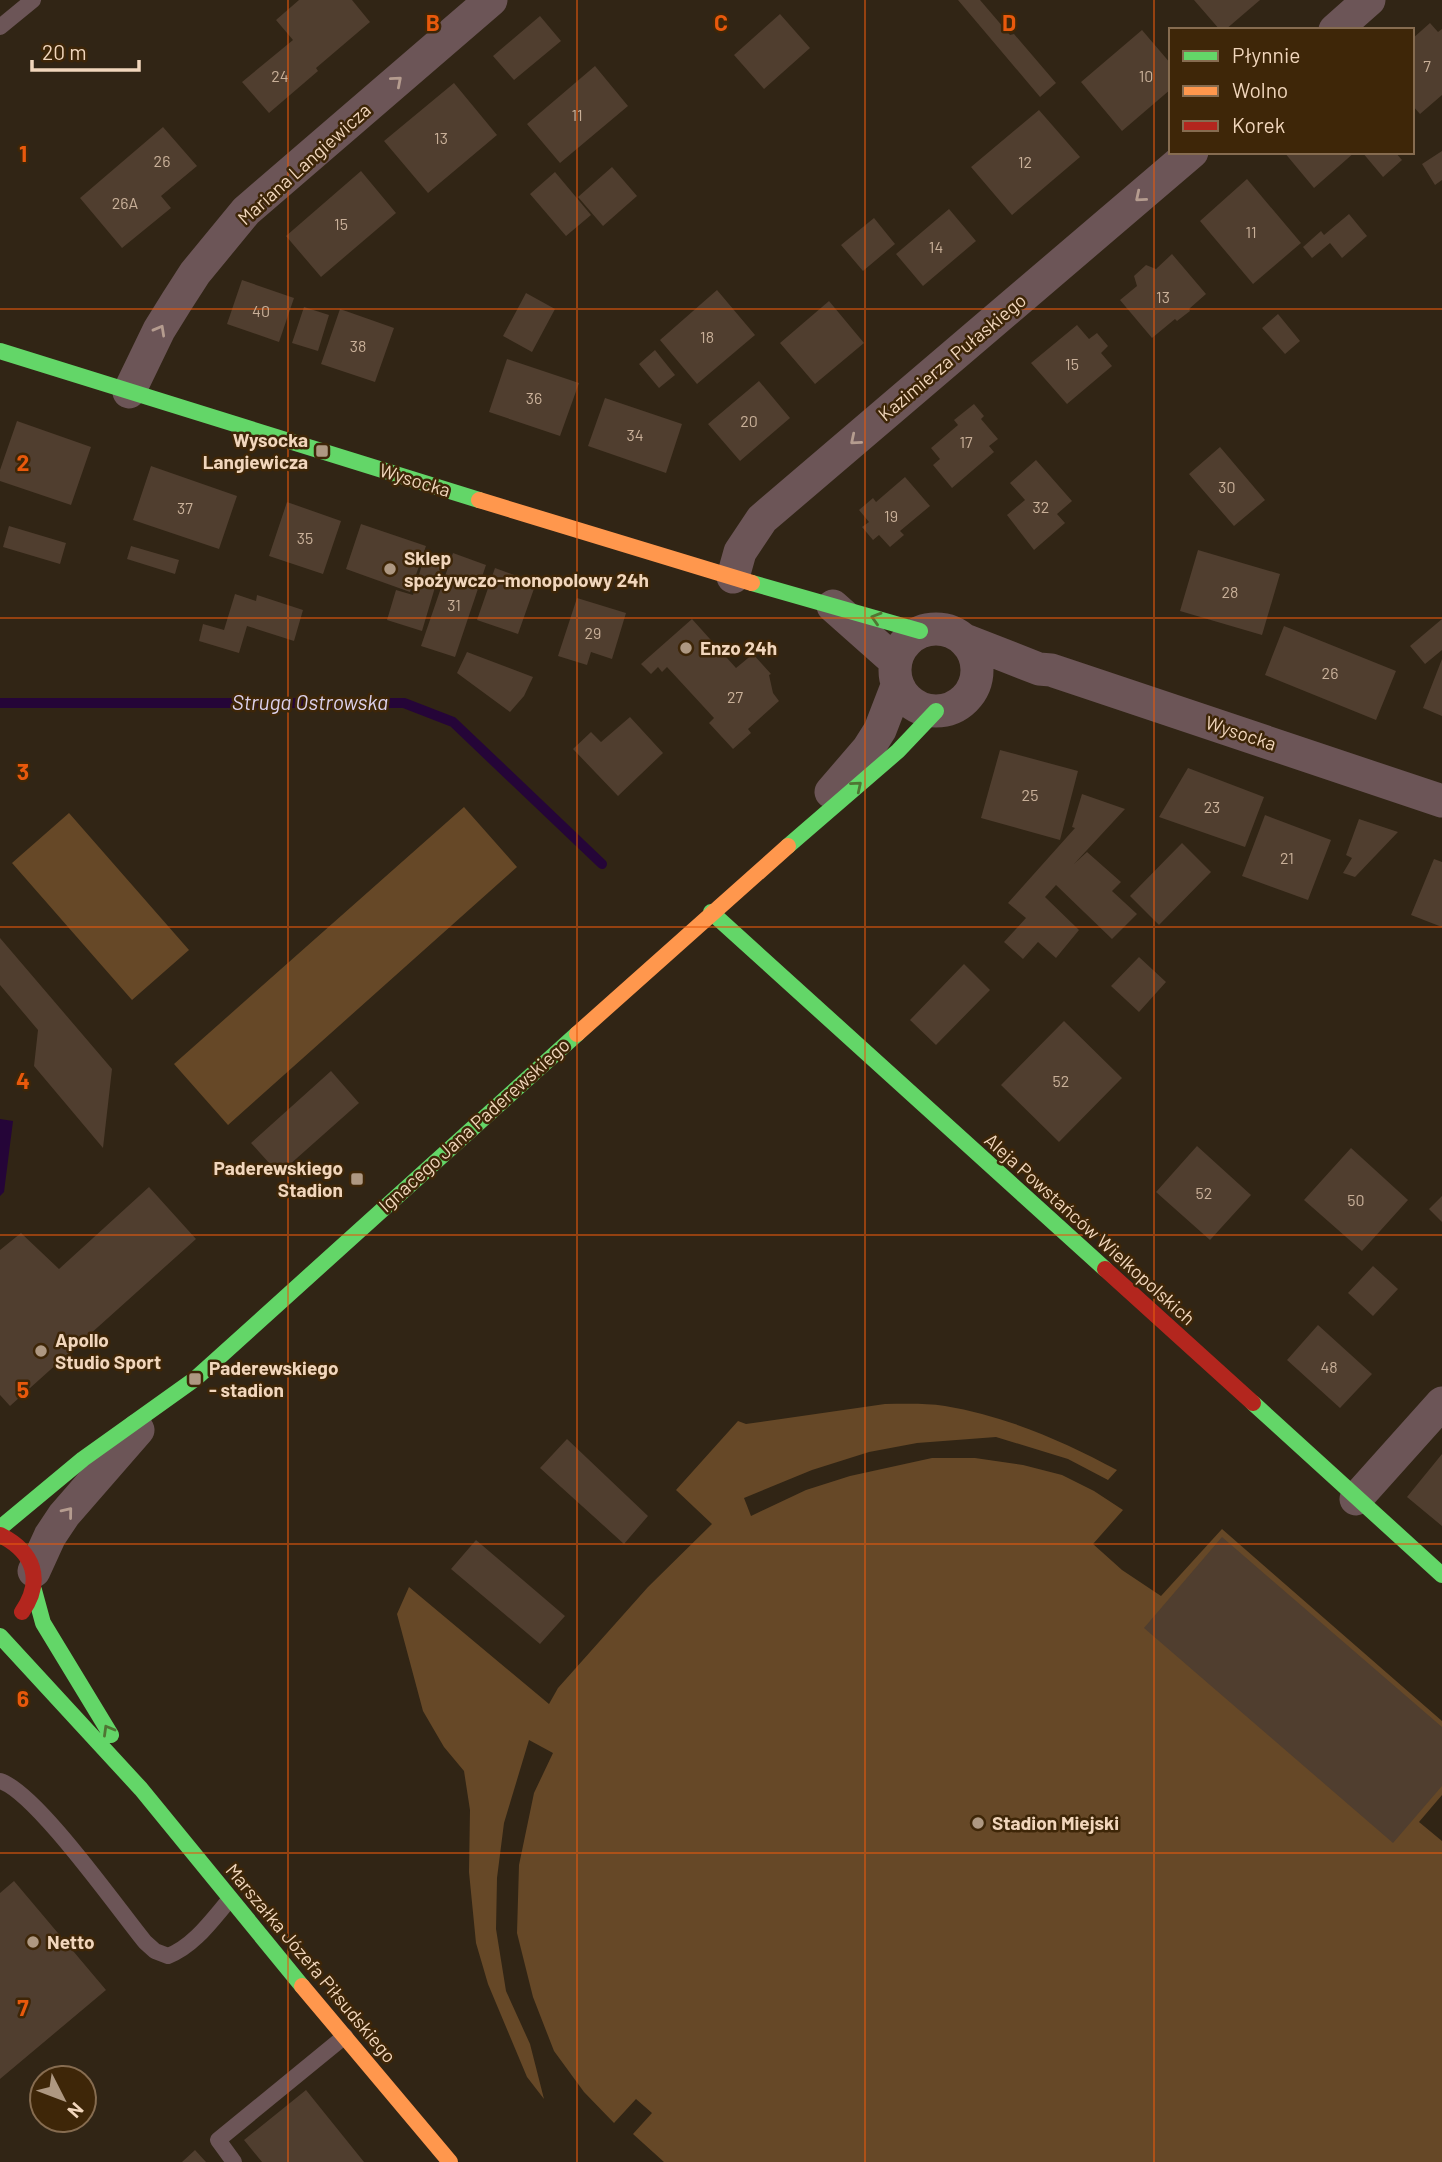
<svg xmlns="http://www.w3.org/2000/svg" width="1442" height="2162" viewBox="0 0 1442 2162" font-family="Barlow,sans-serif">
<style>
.green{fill:#664827}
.water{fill:#250538}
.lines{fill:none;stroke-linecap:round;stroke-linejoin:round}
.stream{stroke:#250538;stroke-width:10}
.building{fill:#503e2f}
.lane{stroke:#6c5557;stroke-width:16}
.street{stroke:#6c5557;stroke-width:33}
.fast{stroke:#63d668;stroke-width:16}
.slow{stroke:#ff974d;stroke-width:16}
.jam{stroke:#b3261e;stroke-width:16}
.oneway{stroke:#b59c8f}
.oneway2{stroke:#4f7533}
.grid{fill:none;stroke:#e8590c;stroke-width:2;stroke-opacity:0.55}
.poi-dot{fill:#ae9882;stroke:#3e2608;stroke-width:2.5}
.labels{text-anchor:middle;stroke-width:5;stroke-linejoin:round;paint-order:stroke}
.number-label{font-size:16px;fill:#c9b099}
.street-label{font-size:19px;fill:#f1d6bc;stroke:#3e2608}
.poi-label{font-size:19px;font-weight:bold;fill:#f1d6bc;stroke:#3e2608;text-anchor:start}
.water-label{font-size:21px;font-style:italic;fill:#ddd1ec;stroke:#3e2608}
.grid-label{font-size:23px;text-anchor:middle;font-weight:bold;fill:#e8590c;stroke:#3e2608;stroke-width:5;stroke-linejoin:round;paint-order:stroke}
</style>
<rect width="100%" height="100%" fill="#312515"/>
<!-- green -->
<path class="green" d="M464 807 517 867 228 1125 174 1064Z
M69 813 189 950 132 1000 12 863Z
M885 1404C904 1404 925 1403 945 1406 1006 1416 1063 1441 1117 1470L1108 1480 1068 1459 996 1437 917 1443 869 1452 812 1470 744 1498 751 1516 806 1490 850 1476 932 1458H975L1023 1465 1062 1475 1094 1491 1123 1510 1093 1544 1122 1570 1161 1596 1222 1529 1442 1721V1795L1419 1822 1442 1841V2162H664L633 2134 652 2113 636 2099 614 2123 584 2092 554 2051 533 1997 517 1933 519 1865 534 1793 553 1753 529 1740 504 1823 497 1878 496 1929 506 1991 530 2044 544 2099 527 2077 488 1984 476 1943 469 1872 470 1810 464 1771 444 1747 423 1711 397 1614 409 1587 549 1704 558 1688 648 1587 712 1524 676 1490 738 1421 746 1424Z"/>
<!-- water -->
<path class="water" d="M0 1119 13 1121 4 1192 0 1196Z"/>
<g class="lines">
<!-- stream -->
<path class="stream" d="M0 703H404L453 722 602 864"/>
</g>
<!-- building -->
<path class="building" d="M299 0H352L370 22 316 68 318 71 269 113 242 82 293 40 276 20Z
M958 0H980L1010 35 1014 34 1056 83 1040 97Z
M1194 0H1260L1225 30H1220Z
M780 14 810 48 764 89 734 55Z
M540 16 561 41 514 80 493 56Z
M1430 23 1438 32 1442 29V95L1420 114 1412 105V39Z
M1142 30 1171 64V89L1122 131 1081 82Z
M595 66 628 106 560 163 527 124Z
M454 83 497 135 428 193 384 141Z
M1039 110 1080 157 1012 215 971 167Z
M163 127 197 166 161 196 171 208 122 248 80 198Z
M1442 151V180L1435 185 1422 164Z
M1284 152H1355L1314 188Z
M1362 152H1395L1402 160 1383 177Z
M612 167 637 196 603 226 578 197Z
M361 171 396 213 321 277 286 236Z
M555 172 591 215 566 236 530 194Z
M1247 179 1301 243 1253 284 1200 221Z
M949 209 976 241 923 286 896 254Z
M1349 214 1367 236 1342 258 1330 243 1312 258 1303 247 1321 231 1324 235Z
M874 218 895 244 863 271 841 245Z
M1172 254 1206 294 1189 309 1190 311 1177 321 1175 319 1152 338 1120 300 1137 286 1134 276 1146 265 1156 269Z
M242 280 294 298 279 342 227 324Z
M717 290 755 335 697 384 660 340Z
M526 293 555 309 532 352 503 336Z
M829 301 864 343 815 384 780 343Z
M304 307 329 315 318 351 292 343Z
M340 309 394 328 375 382 321 364Z
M1278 314 1300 341 1285 354 1262 328Z
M1077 325 1089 339 1097 333 1108 346 1101 353 1112 366 1067 404 1031 363Z
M655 350 675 375 659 388 639 364Z
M507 359 579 383 560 436 489 412Z
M759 381 790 418 740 461 708 424Z
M605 398 682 424 666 473 588 446Z
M974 404 984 416 981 419 998 439 989 446 994 452 952 488 933 465 940 459 931 448 958 425 954 420Z
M17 421 91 447 71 505 0 481V470Z
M1220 447 1265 500 1234 526 1189 474Z
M1036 460 1072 501 1057 514 1065 523 1034 550 1007 515 1025 500 1010 483Z
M151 466 237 496 219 549 133 520Z
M905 477 930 506 900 531 904 535 890 547 879 535 873 540 862 527 869 522 859 510 873 498 876 502Z
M287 502 341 521 323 574 269 556Z
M361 524 426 546 410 592 346 569Z
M9 526 66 543 60 564 3 547Z
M131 546 179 560 175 574 127 559Z
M1198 550 1280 574 1262 635 1180 611Z
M426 551 444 557 422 631 387 620 396 590 413 595Z
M453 553 486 565 455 657 421 646Z
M495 568 536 583 518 634 477 620Z
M235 594 256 601 257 595 303 610 294 641 247 626 239 653 199 641 203 624 224 630Z
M577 598 626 613 612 659 591 652 587 665 558 656Z
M692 619 736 668 753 654 771 674 769 675 773 693 779 701 748 729 751 733 733 749 709 723 714 718 667 667 662 672 658 667 651 674 641 664Z
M1442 619V650L1425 664 1410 646Z
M1284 626 1396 671 1376 720 1265 675Z
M467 652 533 677 524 696 510 712 457 673Z
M1442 659V716L1423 708Z
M630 717 663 753 618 796 573 749 591 732 601 742Z
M1000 750 1078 771 1060 840 981 818Z
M1188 768 1264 797 1245 847 1159 817Z
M1082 794 1125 809 1074 864 1087 852 1121 882 1112 891 1137 914 1112 939 1056 885 1045 897 1079 930 1056 958 1038 942 1023 959 1004 942 1026 918 1008 903 1075 828 1072 827Z
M1265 815 1331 840 1308 900 1242 876Z
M1359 819 1398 832 1355 877 1343 873 1352 858 1346 855Z
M1182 843 1211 872 1159 925 1130 896Z
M1434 859 1442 862V927L1411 915Z
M0 938 112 1069 103 1148 34 1066 38 1030 0 985Z
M1139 957 1166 982 1139 1012 1111 986Z
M964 964 990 990 936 1045 910 1020Z
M1064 1021 1122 1078 1059 1142 1001 1085Z
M331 1071 359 1103 279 1174 251 1143Z
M1197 1146 1251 1195 1210 1240 1156 1192Z
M1351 1148 1408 1200 1362 1251 1304 1200Z
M149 1187 196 1239 10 1406 0 1395V1250L21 1233 59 1269Z
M1442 1196V1222L1429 1209Z
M1373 1266 1398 1289 1373 1316 1348 1293Z
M1318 1325 1372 1374 1340 1408 1287 1360Z
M567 1439 648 1516 624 1544 540 1468Z
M1442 1454V1526L1407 1497Z
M1222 1537 1442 1727V1786L1393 1843 1144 1628Z
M476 1540 565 1616 540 1644 451 1569Z
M14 1881 106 1990 0 2079V1893Z
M306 2090 364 2162H262L244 2140Z
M195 2150 206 2162H182Z"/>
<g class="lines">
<!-- lane -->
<path class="lane" d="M0 27 33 0
M0 1781C35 1791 118 1909 145 1942L155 1951 168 1956C194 1946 212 1920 230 1899
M234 2162 218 2140 345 2036"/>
<!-- street -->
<path class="street" d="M1335 30 1369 0
M129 392 159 330 177 301 195 273 246 211 491 0
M733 577 740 552 762 519 1192 152
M833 606 895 661
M895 670a41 41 0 1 1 82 0a41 41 0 1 1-82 0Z
M965 640 1039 669 1051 670 1081 680 1442 801
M831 792 868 749 880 730 897 686
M1356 1499 1442 1403
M34 1571 50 1536 64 1515 138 1430"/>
<!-- fast -->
<path class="fast" d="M0 351 479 500
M752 583 920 631
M788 846 898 751 936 711
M711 912 1105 1269
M1253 1403 1442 1575
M0 1528 83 1459 195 1379 577 1034
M34 1590 43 1623 111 1735
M0 1636 141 1789 302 1986"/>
<!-- slow -->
<path class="slow" d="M479 500 752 583
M577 1034 788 846
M302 1986 450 2162"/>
<!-- jam -->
<path class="jam" d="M1105 1269 1253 1403
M0 1535C34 1552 44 1580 22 1612"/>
</g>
<!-- one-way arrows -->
<defs><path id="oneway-chevron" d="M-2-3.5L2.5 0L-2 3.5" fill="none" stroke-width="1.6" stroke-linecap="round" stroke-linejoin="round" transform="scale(1.75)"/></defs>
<g class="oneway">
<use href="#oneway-chevron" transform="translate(397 81) rotate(-41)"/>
<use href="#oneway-chevron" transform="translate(1140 197) rotate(140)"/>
<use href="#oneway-chevron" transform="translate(160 330) rotate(-61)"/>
<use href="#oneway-chevron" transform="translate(855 440) rotate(140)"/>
<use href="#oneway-chevron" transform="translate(68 1512) rotate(-51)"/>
</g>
<g class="oneway2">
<use href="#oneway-chevron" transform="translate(876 618) rotate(-163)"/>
<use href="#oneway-chevron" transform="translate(857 786) rotate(-40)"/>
<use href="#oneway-chevron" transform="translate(108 1730) rotate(-120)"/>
</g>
<!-- grid -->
<path class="grid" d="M288 0V2162M577 0V2162M865 0V2162M1154 0V2162M0 309H1442M0 618H1442M0 927H1442M0 1235H1442M0 1544H1442M0 1853H1442"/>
<!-- markers -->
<g class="poi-dot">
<rect x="315" y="444" width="14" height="14" rx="3.5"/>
<circle cx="390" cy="569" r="7"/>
<circle cx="686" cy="648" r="7"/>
<rect x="350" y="1172" width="14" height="14" rx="3.5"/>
<circle cx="41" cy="1351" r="7"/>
<rect x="188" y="1372" width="14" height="14" rx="3.5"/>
<circle cx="978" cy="1823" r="7"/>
<circle cx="33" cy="1942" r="7"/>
</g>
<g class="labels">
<!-- number labels -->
<g class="number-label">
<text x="1427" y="72">7</text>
<text x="280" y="82">24</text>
<text x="1146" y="82">10</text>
<text x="577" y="121">11</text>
<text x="441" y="144">13</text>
<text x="162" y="167">26</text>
<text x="1025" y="168">12</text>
<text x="125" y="209">26A</text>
<text x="341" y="230">15</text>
<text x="1251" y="238">11</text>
<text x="936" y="253">14</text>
<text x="1163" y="303">13</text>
<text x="261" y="317">40</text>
<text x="707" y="343">18</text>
<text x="358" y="352">38</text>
<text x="1072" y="370">15</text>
<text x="534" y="404">36</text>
<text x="749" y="427">20</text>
<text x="635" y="441">34</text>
<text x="966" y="448">17</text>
<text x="1227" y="493">30</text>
<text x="1041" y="513">32</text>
<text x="185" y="514">37</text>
<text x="891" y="522">19</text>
<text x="305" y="544">35</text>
<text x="1230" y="598">28</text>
<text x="454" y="611">31</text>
<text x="593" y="639">29</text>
<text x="1330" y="679">26</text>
<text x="735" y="703">27</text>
<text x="1030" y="801">25</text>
<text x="1212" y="813">23</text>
<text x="1287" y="864">21</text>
<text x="1061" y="1087">52</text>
<text x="1204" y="1199">52</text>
<text x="1356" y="1206">50</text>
<text x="1329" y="1373">48</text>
</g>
<!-- street labels -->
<g class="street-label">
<text transform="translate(304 164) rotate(-42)" y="7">Mariana Langiewicza</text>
<text transform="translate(952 357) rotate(-40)" y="7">Kazimierza Pułaskiego</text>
<text transform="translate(415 480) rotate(17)" y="7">Wysocka</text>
<text transform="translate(1241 733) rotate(18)" y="7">Wysocka</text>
<text transform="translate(474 1125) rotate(-42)" y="7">Ignacego Jana Paderewskiego</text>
<text transform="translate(1090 1229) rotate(42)" y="7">Aleja Powstańców Wielkopolskich</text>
<text transform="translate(311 1963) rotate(50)" y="7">Marszałka Józefa Piłsudskiego</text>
</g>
<!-- poi labels -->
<g class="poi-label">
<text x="308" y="447" text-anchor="end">Wysocka<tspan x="308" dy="22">Langiewicza</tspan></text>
<text x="404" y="565">Sklep<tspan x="404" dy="22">spożywczo-monopolowy 24h</tspan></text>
<text x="700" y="655">Enzo 24h</text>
<text x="343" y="1175" text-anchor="end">Paderewskiego<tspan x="343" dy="22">Stadion</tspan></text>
<text x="55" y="1347">Apollo<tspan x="55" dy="22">Studio Sport</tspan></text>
<text x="209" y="1375">Paderewskiego<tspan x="209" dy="22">- stadion</tspan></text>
<text x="992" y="1830">Stadion Miejski</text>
<text x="47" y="1949">Netto</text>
</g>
<!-- water labels -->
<g class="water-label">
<text x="310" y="710">Struga Ostrowska</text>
</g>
</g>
<g class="grid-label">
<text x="433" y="31">B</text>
<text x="721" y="31">C</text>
<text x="1009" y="31">D</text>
<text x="23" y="162">1</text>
<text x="23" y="471">2</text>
<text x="23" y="780">3</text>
<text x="23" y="1089">4</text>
<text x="23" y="1398">5</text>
<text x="23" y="1707">6</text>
<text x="23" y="2016">7</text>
</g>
<!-- legend -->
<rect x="1169" y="28" width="245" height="126" fill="#3e2608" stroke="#866c50" stroke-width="2"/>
<rect x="1183" y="51" width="35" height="10" fill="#63d668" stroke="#866c50" stroke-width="2"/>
<text x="1232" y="63" font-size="21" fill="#f1d6bc">Płynnie</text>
<rect x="1183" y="86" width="35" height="10" fill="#ff974d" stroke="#866c50" stroke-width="2"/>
<text x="1232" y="98" font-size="21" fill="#f1d6bc">Wolno</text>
<rect x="1183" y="121" width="35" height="10" fill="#b3261e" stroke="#866c50" stroke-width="2"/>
<text x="1232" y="133" font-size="21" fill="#f1d6bc">Korek</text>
<!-- north arrow -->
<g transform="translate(63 2099) rotate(132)"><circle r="33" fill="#3e2608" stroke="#866c50" stroke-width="2"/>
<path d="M0-5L12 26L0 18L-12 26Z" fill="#ae9882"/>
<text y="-10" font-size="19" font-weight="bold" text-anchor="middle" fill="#f1d6bc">N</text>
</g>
<!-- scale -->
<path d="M32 60v10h107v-10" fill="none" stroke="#f1d6bc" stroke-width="3.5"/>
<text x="42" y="60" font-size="21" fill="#f1d6bc" stroke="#3e2608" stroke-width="5" paint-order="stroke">20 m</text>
</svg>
